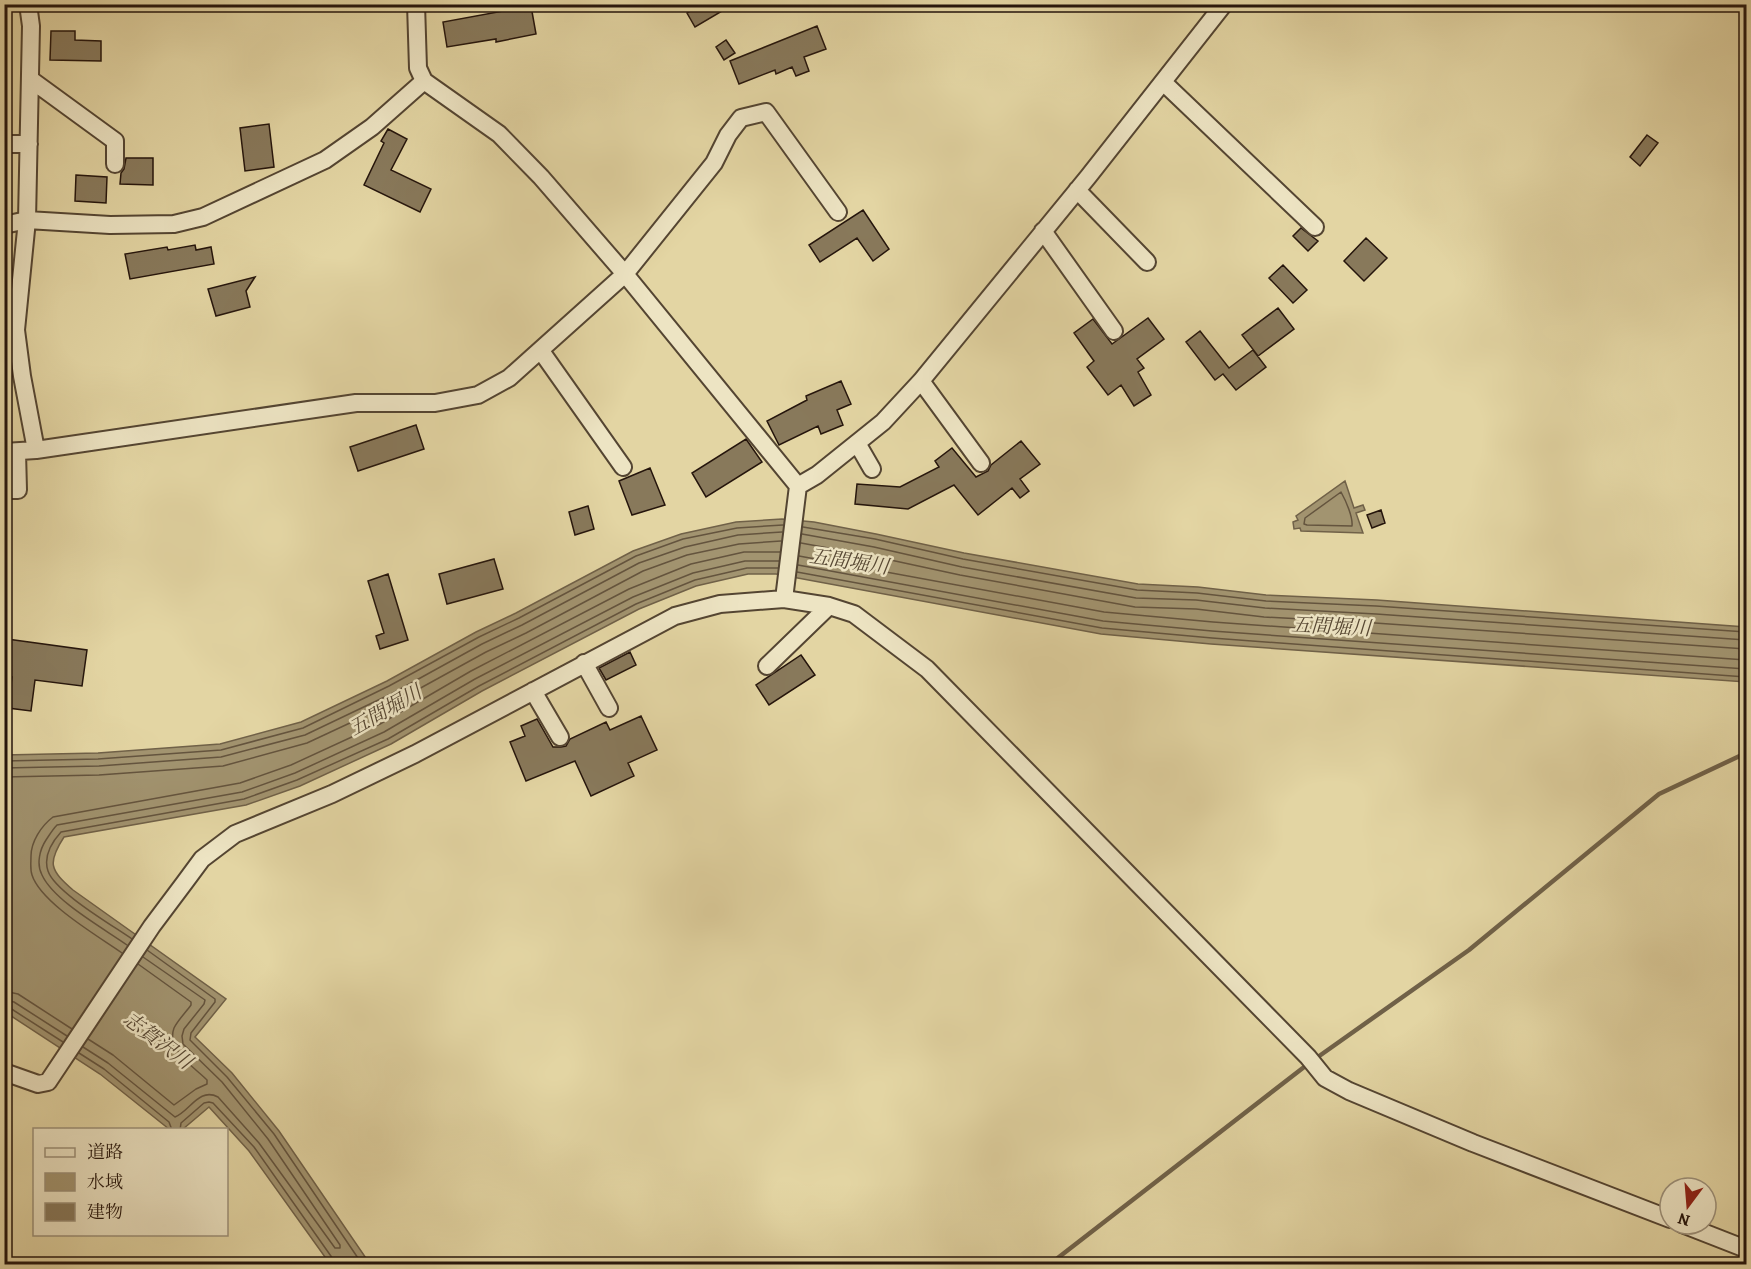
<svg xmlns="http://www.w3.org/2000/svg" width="1751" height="1269" viewBox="0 0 1751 1269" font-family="Alegreya,'Noto Serif JP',serif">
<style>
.water{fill:#a29470;stroke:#706148;stroke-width:1.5}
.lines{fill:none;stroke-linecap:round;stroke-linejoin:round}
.shore{stroke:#64543e;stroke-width:1.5}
.stream{stroke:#706148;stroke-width:4.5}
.building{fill:#88795b;stroke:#25150c;stroke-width:1.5}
.minor-casing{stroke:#544532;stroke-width:20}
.minor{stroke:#ede4c3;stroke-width:16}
.labels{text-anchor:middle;stroke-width:5;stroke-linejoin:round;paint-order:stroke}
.water-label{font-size:20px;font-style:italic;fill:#574834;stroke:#ede4c3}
</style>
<rect width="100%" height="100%" fill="#e3d5a3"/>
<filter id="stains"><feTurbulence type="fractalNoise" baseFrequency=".00333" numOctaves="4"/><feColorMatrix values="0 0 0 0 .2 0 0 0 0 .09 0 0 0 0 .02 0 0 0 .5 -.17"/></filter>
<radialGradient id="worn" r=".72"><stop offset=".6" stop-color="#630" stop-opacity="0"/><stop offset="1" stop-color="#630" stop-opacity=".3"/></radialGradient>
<!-- water -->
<path class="water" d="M1345 481 1354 508 1363 505 1365 510 1356 513 1363 533 1301 531 1300 528 1294 529 1293 522 1298 520 1296 516Z
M782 519 814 522 876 534 964 553 1138 584 1198 587 1266 595 1377 600 1746 627V682L1211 644 1101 634 776 574H748L696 586 639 609 482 691 391 744 300 786 246 805 64 837C47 863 50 870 73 890L226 999 195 1037 232 1073 279 1131 370 1264H330L249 1151 209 1107 183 1129H169L100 1074 5 1012 4 755 98 753 220 744 301 722 387 681 476 632 516 613 633 551 681 534 736 522Z"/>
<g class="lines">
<!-- shore -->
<path class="shore" d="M1341 492C1346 501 1353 517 1352 526L1307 525 1304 524 1305 518Z
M803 527 875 539 963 559 1137 590 1197 593 1266 601 1376 606 1746 632
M802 534 874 547 962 567 1136 598 1196 600 1265 608 1376 614 1746 640
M801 543 872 556 960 575 1135 607 1196 609 1264 617 1375 623 1746 649
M799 556 1104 612 1213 622 1746 660
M798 565 1103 621 1212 631 1746 669
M797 572 1102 628 1212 638 1746 677
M4 761 98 759 221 750 303 728 389 686 479 637 519 618 636 556 683 539 737 528 783 525
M4 768 99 766 221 757 305 735 393 693 482 644 522 625 639 563 685 547 738 535 782 532
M4 777 99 775 223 766 307 743 397 701 486 652 526 633 643 571 687 555 739 544 781 541
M132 939C112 925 55 892 48 871 43 856 52 842 61 832L244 799 297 780 388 739 479 686 636 604 695 580 747 568H778
M127 945C103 928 54 901 42 875 36 864 40 849 46 840 50 834 53 829 57 825L242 792 295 773 384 732 475 679 633 597 693 573 745 561H779
M147 950 215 999V1002L191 1033 190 1040 227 1077 274 1134 362 1264
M122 953C98 936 41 903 32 875 30 869 31 863 31 856 31 842 41 826 53 817L240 783 291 765 380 724 471 671 629 589 691 564 744 552H780
M4 991 18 994 72 1029
M4 1000 14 1002 67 1036
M4 1007 10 1008 63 1042
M88 1039 113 1055 174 1105 196 1089 207 1084V1080C194 1067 166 1050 174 1028 178 1020 186 1012 191 1005V1002L138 964
M83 1047 108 1063 175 1117C190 1111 199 1087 218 1097L259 1143 335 1248H340V1245L268 1139 222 1082 183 1044 182 1036 184 1029 204 1004 205 1000 143 957
M79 1053 104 1069 169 1122 172 1130
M180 1130 181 1123 204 1103 209 1102 213 1103 254 1147 333 1259 334 1264"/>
<!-- stream -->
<path class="stream" d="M1315 1059 1469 950 1659 794 1746 753
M1050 1264 1308 1064"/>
</g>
<!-- building -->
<path class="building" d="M702 4H734L695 27 687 13Z
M531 6 536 34 496 42V39L447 47 443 22Z
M817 26 826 49 804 57 809 71 796 76 792 67 776 74 775 70 739 84 730 61Z
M51 31H75V40L101 41V61L50 60Z
M726 40 735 53 724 60 716 47Z
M269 124 274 167 245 171 240 128Z
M388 129 407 139 391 170 431 189 420 212 364 185 384 143 381 141Z
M1647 135 1658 143 1640 166 1630 157Z
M126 158H153V185L120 184 121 173 124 169Z
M76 175 107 177 106 203 75 201Z
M863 210 889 249 873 261 857 238 820 262 809 245Z
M1301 228 1318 241 1308 251 1293 236Z
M1366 238 1387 258 1364 281 1344 261Z
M195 245 196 250 211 247 214 264 130 279 125 254 167 247 168 250Z
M1283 265 1307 290 1293 303 1269 278Z
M255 277 246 291 250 307 216 316 208 289Z
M1278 308 1294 329 1258 356 1242 335Z
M1148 318 1164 339 1137 359 1144 368 1138 372 1151 395 1134 406 1121 385 1108 395 1087 367 1094 361 1074 333 1093 319 1112 344Z
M1200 331 1229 368 1253 350 1266 367 1236 390 1223 374 1215 380 1186 342Z
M841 381 851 404 837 410 843 425 821 434 818 426 779 445 767 421 807 400 806 396Z
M416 425 424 449 358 471 350 447Z
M746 439 762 462 706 497 692 473Z
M1021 441 1040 464 1020 479 1029 491 1020 498 1012 488 978 515 954 485 908 509 855 504 857 484 900 487 939 467 935 461 952 448 976 477 988 471 991 465Z
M650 468 665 505 632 515 619 481Z
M588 506 594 529 575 535 569 512Z
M1381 510 1385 523 1372 528 1367 515Z
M494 559 503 589 447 604 439 574Z
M388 574 408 640 380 649 376 636 384 633 368 581Z
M7 639 87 650 82 686 35 680 31 711 8 708 12 677 4 676V643L6 644Z
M630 652 636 665 606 680 599 668Z
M801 655 815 675 769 705 756 685Z
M641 716 657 750 628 763 634 776 591 796 575 761 526 781 510 742 525 736 521 726 537 719 553 747H561L566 746 570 739 606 722 610 730Z"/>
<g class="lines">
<defs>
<path id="minor" d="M28 4 31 26 27 220 16 330 22 376 36 450
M416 4 418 68 424 81 499 134 541 177 625 274 714 163 728 135 741 118 766 112 838 212
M30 79 115 141V164
M1163 82 1315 227
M4 144H29
M1077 190 1147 262
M4 225 27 220 110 225 174 224 203 217 325 160 372 127 424 81
M1043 231 1114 331
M541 351 623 467
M921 381 981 463
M857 443 872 469
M4 452 36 450 356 403H435L478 395 509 378 625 274 798 486 784 599
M798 486 817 475 883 422 921 381 1088 177 1224 4
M4 490H18L17 452
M584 663 609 708
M767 666 829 606
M533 691 560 737
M4 1072 38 1084 48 1082 152 926 185 882 202 859 235 834 332 794 415 754 675 616 720 604 784 599 829 606 854 614 927 669 1308 1057 1325 1078 1349 1091 1473 1143 1670 1219
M1682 1224 1746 1249"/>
</defs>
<!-- minor casing -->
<use href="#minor" class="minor-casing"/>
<!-- minor -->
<use href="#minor" class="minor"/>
</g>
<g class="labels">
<!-- water labels -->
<g class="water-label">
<text transform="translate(849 561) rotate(8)" y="7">五間堀川</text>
<text transform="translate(1331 626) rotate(3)" y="7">五間堀川</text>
<text transform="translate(385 710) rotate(-30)" y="7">五間堀川</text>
<text transform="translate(158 1040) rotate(37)" y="7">志賀沢川</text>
</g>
</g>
<!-- margin -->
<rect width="1751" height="1269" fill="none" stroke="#e3d5a3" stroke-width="24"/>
<rect x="6" y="6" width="1739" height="1257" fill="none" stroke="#25150c" stroke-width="3"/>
<rect x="12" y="12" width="1727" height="1245" fill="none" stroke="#25150c" stroke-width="1.5"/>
<!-- legend -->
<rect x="33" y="1128" width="195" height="108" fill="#ede4c3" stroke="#9d917a" stroke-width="1.5"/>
<rect x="45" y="1148" width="30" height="9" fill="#ede4c3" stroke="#9d917a" stroke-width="1.5"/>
<text x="87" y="1158" font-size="18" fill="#25150c">道路</text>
<rect x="45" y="1173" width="30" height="18" fill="#a29470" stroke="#9d917a" stroke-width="1.5"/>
<text x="87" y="1188" font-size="18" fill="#25150c">水域</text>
<rect x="45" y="1203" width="30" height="18" fill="#88795b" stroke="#9d917a" stroke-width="1.5"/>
<text x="87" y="1218" font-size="18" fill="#25150c">建物</text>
<!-- north arrow -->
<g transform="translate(1688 1206) rotate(196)"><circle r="28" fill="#ede4c3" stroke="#9d917a" stroke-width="1.5"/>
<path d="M0-4.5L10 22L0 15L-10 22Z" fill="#8f2418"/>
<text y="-9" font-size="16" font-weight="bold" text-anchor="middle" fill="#25150c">N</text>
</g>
<rect width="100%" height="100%" filter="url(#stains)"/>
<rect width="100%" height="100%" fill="url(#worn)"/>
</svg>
